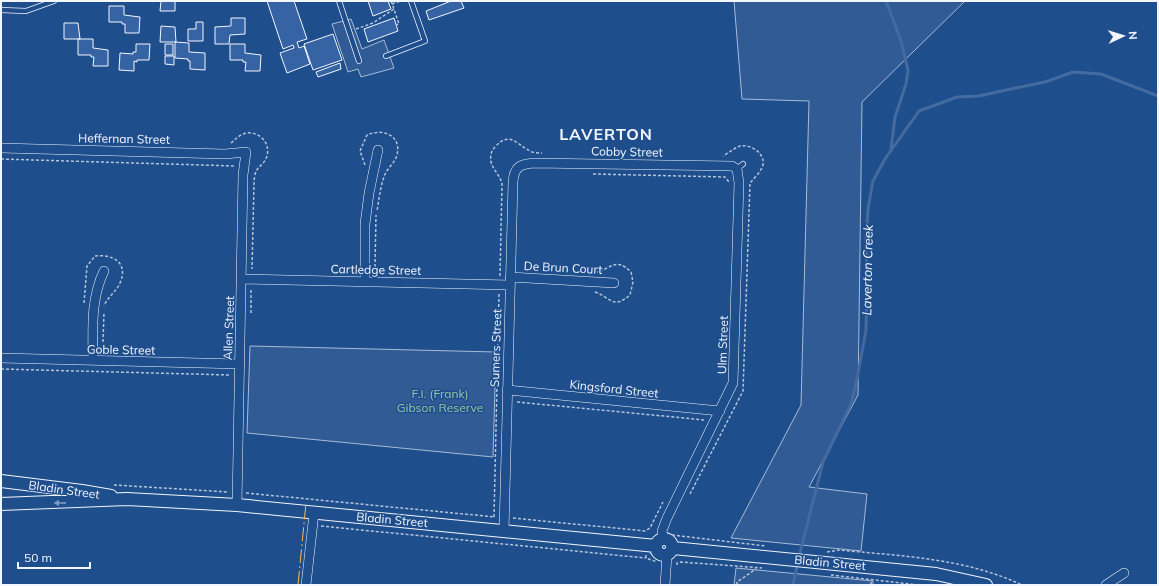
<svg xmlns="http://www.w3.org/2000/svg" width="1159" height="586" viewBox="0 0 1159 586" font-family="Mulish,sans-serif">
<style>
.built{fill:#305b95;stroke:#a8bbd7}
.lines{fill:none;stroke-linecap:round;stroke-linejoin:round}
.stream{stroke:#446ba0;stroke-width:3}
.building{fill:#3563a3;stroke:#f2f6ff}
.lane-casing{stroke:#f2f6ff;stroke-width:6}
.street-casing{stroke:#f2f6ff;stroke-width:10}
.secondary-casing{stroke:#f2f6ff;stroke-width:14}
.path{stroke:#b3c4dc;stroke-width:1.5;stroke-dasharray:3 2;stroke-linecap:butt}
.lane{stroke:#1f4e8c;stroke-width:4.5}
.street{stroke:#1f4e8c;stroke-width:9}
.secondary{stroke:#1f4e8c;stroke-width:12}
.power{stroke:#ffb74d;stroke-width:1;stroke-dasharray:14 3 2 3;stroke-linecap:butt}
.oneway{fill:#7e9ac0}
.labels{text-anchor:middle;stroke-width:3;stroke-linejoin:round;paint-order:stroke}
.street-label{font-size:12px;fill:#f2f6ff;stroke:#1f4e8c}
.park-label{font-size:12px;fill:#97c8a6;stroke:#1f4e8c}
.water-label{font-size:13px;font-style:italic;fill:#f2f6ff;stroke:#1f4e8c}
.district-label{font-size:16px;font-weight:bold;letter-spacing:1px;fill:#f2f6ff;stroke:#1f4e8c}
</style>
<rect width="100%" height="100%" fill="#1f4e8c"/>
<!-- built -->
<path class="built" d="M734 1H965L862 102 858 395 809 487 867 494 861 551 731 538 801 405 809 101 742 99Z
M351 19 362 49 384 40 394 68 361 77 358 69 348 72 332 24Z
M250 346 496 352 493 457 247 433Z
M736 568 873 581V585H734Z"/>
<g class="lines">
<!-- stream -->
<path class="stream" d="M886 1 901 41 908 70 906 84 895 117 891 149
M799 557 823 462 851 404 857 379 866 330 867 279 866 239 868 209 873 181 885 159 919 111 957 97 979 96 1011 89 1045 82 1073 72 1101 74 1158 96
M793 585 798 562"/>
</g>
<!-- building -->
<path class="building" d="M161 1H177L175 2V11H160Z
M267 1H294L307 39 297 42 299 48 304 46 310 64 287 73 280 53 294 48 293 45 283 49Z
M368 1H388L391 9 373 16Z
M451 1H461L464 8 429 20 426 11Z
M109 6H124V15L140 17 139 33H125V24H122V22H109Z
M231 18H245V34L230 35 229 44H215V27L231 26Z
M394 18 398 31 368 42 364 29Z
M196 22H203V41H188V29H196Z
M64 23H78L80 39H64Z
M161 26 175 27 176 42H160Z
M333 34 342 60 313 70 304 44Z
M78 39H93V48L108 50V66H93L94 57H91V55H78Z
M175 42 189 43V52L205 53V70L190 69V61H188V59L175 58Z
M136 44H150L149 60H137V62L134 61V71L119 70 120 53 133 54V52H136Z
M165 44H173V55H165Z
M230 44H245V53L261 55 260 71H245L246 62H243V60H230Z
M165 56H174V65L165 64Z
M340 63 341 69 318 77 316 72Z"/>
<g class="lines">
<defs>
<path id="lane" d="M339 1 359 61
M1 10 26 11 54 1
M386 56 425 41 411 1
M737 169 743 164"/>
<path id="street" d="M1 148 225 154 246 152 243 175 237 505
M510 277 614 283
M242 279 510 285
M365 282V224L369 193 378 150
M1 358 240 364
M93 361C93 331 90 300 104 271
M507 390 720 411
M504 531 513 182C514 167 520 164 534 163L732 166 737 169 739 183 733 383 667 518 662 531 663 539
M306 585 314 513
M665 585 667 555
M1106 585 1124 573"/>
<path id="secondary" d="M1 481 82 491 111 496
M1 504 127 499 237 505 656 546
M656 547a8 8 0 1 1 16 0a8 8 0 1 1-16 0Z
M673 548 936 574 986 585"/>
</defs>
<!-- lane casing -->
<use href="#lane" class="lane-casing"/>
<!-- street casing -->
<use href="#street" class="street-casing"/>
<!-- secondary casing -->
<use href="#secondary" class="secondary-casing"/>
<!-- path -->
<path class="path" d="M391 1 394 9
M392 4 400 1
M356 29 373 23 394 9 399 24 396 25
M231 143C235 140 238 136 243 134 256 129 271 141 267 156 265 163 260 165 256 171 255 174 254 179 254 183L252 269
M1 159 235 166
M365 165 360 151 367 135C382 128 402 135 397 155 395 163 386 169 384 177 380 188 379 200 377 211
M593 174 725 177 729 182
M375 267 376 215
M500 276 502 184C500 175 493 170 491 162 490 156 491 151 495 147 510 130 517 145 530 151 533 153 538 153 542 153
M595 292C610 297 613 310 630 295L633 282 631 272C616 257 612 268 597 272
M84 303 87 266 95 256C112 254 129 262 120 283 117 291 108 296 104 306
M251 313V289
M103 342 104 312
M1 369 230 375
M517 402 705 420
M114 485 228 492
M246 493 495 517
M690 494 743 391 750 183C754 178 761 172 763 165 765 153 751 144 740 146 734 148 729 153 723 156
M494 517 499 294
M513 518 645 531 650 528 663 502
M321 526 646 558
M672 535 766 546
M827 552 839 550C901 556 965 558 1022 585
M646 555V558L657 562
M677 565V563L681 562 762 568
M831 575 919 585
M737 585V582L756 569
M871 585V581"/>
<!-- lane -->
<use href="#lane" class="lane"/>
<!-- street -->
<use href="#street" class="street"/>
<!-- secondary -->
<use href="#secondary" class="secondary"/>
<!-- power -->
<path class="power" d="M298 585 306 503"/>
</g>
<!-- one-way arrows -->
<defs><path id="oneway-solid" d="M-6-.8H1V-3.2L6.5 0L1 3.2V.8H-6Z"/></defs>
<use class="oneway" href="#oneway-solid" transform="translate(60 503) rotate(179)"/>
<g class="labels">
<!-- street labels -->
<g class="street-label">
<text transform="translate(124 139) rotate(1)" y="4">Heffernan Street</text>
<text transform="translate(627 152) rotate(1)" y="4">Cobby Street</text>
<text transform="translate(563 268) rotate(3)" y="4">De Brun Court</text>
<text transform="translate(376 270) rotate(1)" y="4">Cartledge Street</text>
<text transform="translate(229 328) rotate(-88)" y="4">Allen Street</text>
<text transform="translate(723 345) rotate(-88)" y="4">Ulm Street</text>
<text transform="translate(496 348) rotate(-88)" y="4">Sumers Street</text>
<text transform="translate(121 350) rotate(1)" y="4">Goble Street</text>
<text transform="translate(614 389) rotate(6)" y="4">Kingsford Street</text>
<text transform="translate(64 490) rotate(8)" y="4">Bladin Street</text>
<text transform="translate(392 520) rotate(5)" y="4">Bladin Street</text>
<text transform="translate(830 563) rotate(5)" y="4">Bladin Street</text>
</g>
<!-- park labels -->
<g class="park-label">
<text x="440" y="398">F.I. (Frank)<tspan x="440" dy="14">Gibson Reserve</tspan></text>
</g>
<!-- water labels -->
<g class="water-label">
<text transform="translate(867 270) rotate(-89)" y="5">Laverton Creek</text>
</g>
<!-- district labels -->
<g class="district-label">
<text x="606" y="140">LAVERTON</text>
</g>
</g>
<!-- border -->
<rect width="1159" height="586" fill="none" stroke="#f2f6ff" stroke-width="4"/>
<!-- north arrow -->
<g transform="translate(1123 36) rotate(86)" stroke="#1f4e8c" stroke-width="3" paint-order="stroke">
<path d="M0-3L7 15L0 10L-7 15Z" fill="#f2f6ff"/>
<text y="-6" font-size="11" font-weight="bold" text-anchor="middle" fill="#f2f6ff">N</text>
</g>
<!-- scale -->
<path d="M18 562v6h72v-6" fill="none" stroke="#f2f6ff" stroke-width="2"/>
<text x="24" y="562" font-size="12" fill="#f2f6ff" stroke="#1f4e8c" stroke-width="3" paint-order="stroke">50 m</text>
</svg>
